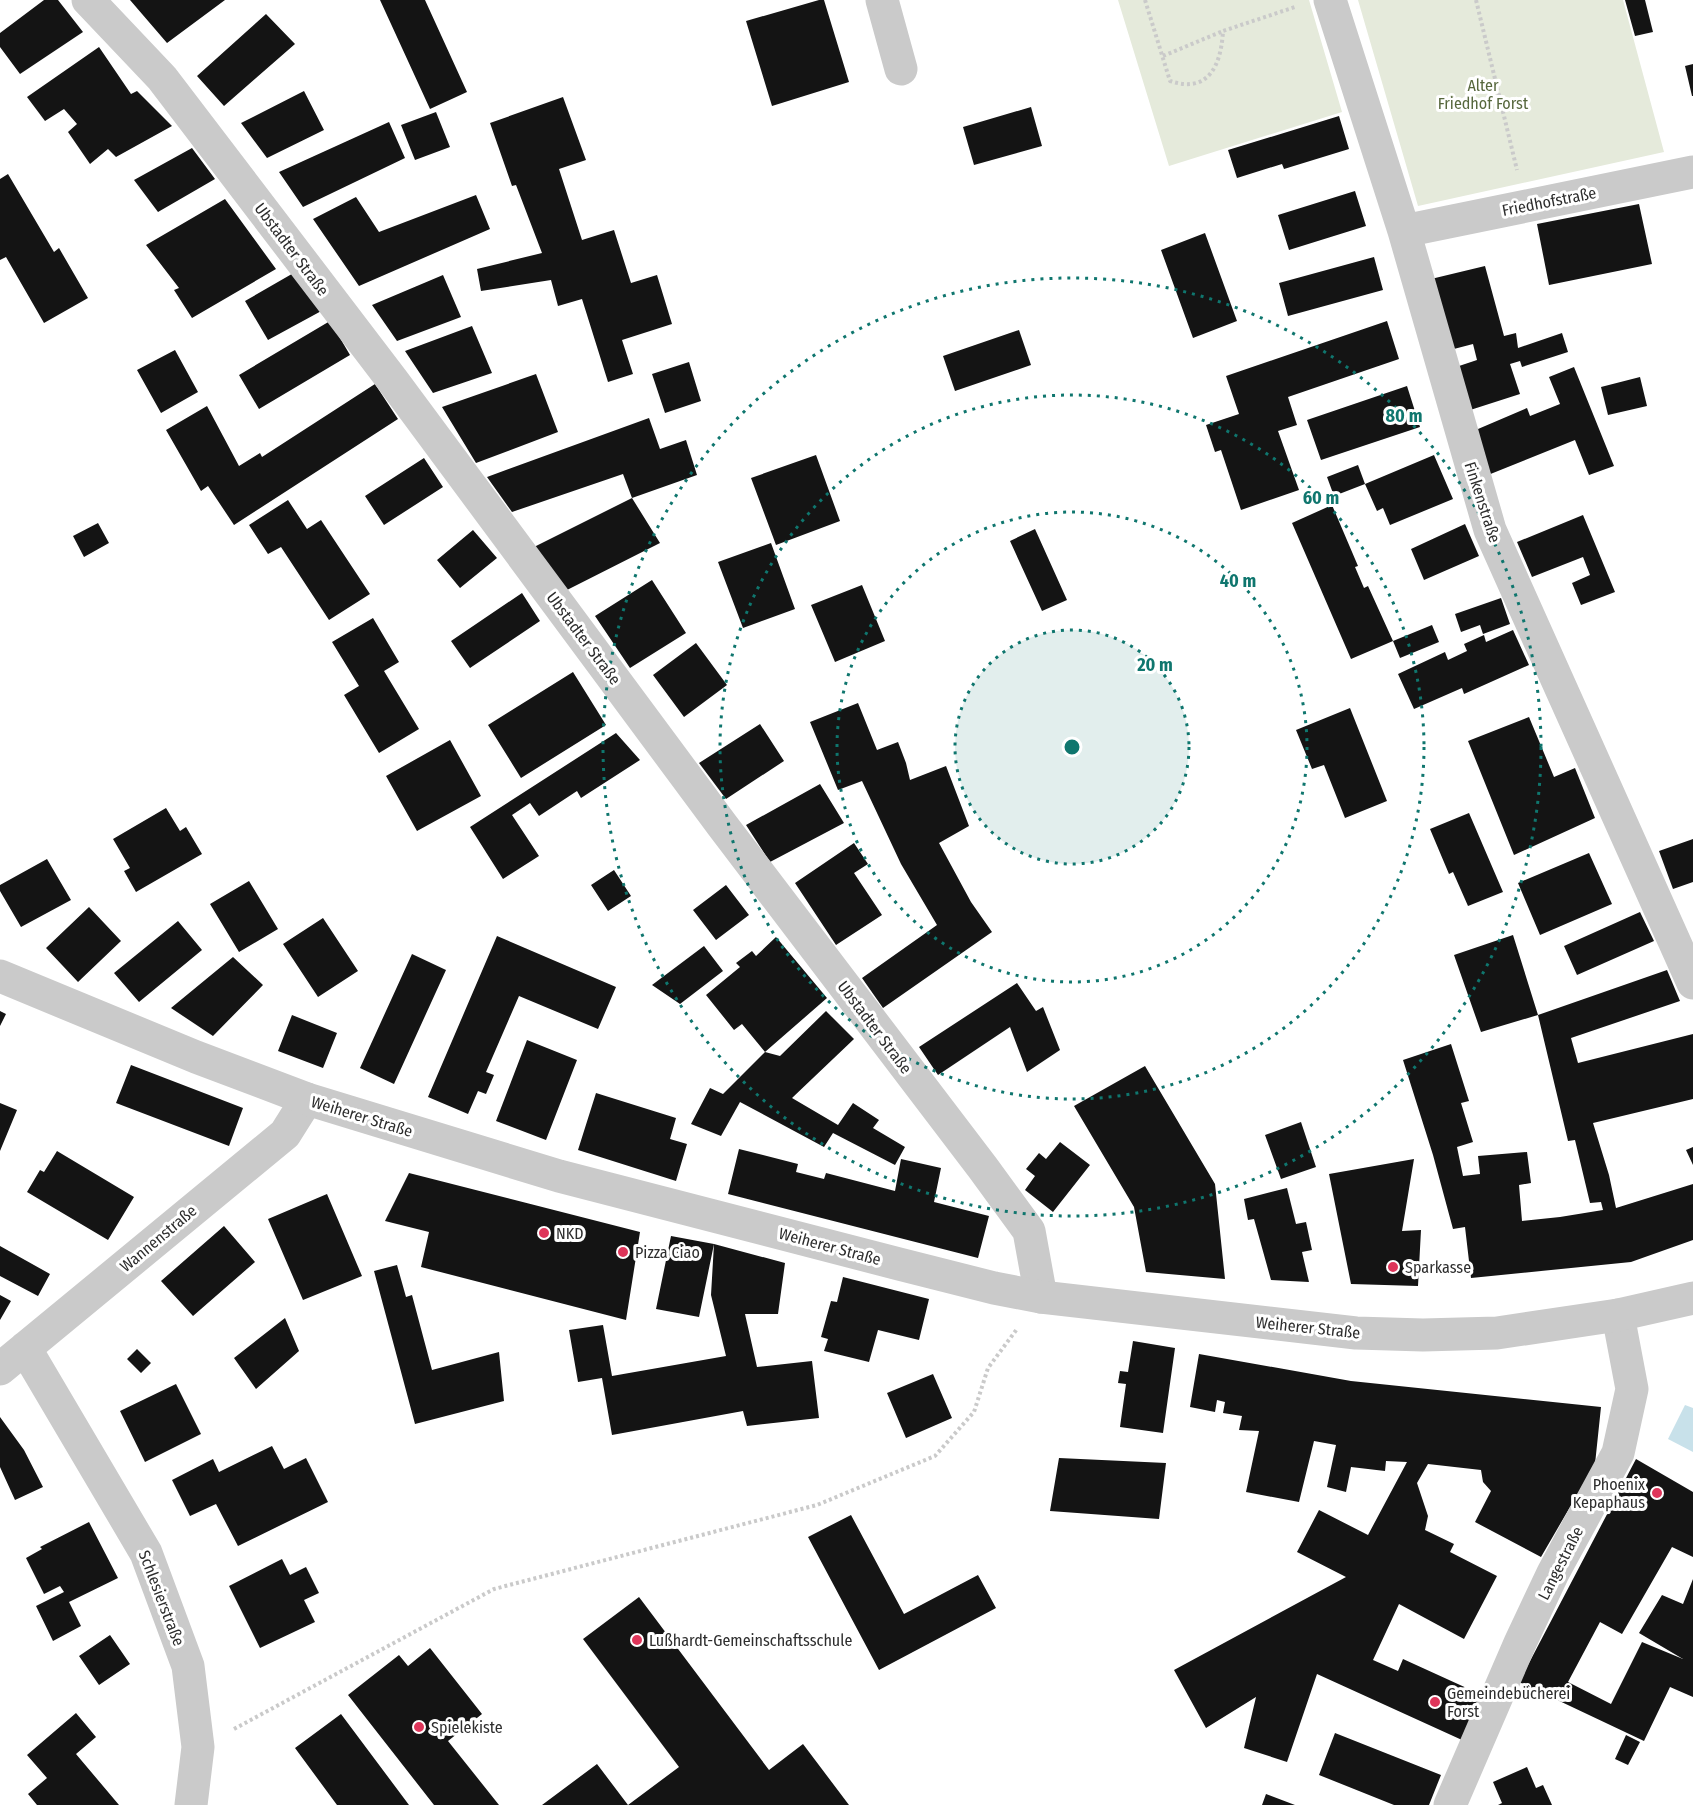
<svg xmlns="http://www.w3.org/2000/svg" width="1693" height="1805" viewBox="0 0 1693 1805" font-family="'Fira Sans Condensed',sans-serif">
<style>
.green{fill:#e5eadb}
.water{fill:#c8e1ea}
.building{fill:#141414}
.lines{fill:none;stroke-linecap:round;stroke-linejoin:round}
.path{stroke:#cacaca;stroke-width:4;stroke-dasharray:3 3;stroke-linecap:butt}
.minor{stroke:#cacaca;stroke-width:33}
.tertiary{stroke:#cacaca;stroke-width:33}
.ring{fill:none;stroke:#0f766e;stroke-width:3;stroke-dasharray:3 6}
.poi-dot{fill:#de355a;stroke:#fff;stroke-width:2}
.labels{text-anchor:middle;stroke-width:6;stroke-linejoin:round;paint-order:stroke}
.park-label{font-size:16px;fill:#56673c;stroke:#fff}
.street-label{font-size:16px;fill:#2d2d2d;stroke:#fff}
.poi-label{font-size:16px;fill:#2d2d2d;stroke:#fff;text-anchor:start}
.centre{fill:#0f766e;stroke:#fff;stroke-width:3}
.ring-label{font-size:18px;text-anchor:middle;font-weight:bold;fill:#0f766e;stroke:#fff;stroke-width:6;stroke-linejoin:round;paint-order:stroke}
</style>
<rect width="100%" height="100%" fill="#fff"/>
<!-- green -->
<path class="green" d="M1118 0H1309L1342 112 1169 166Z
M1358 0H1623L1664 152 1418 206Z"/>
<!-- water -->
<path class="water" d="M1685 1405 1693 1408V1452L1668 1439Z"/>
<!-- building -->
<path class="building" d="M44 0H58L83 32 20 74 0 47V33Z
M130 0H225L167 43Z
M380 0H425L467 92 430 109Z
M819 0H824L849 82 772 106 746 21Z
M1625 0H1645L1653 32 1635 36Z
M266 14 295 44 224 106 197 76Z
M99 47 131 94 137 91 172 126 116 157 108 149 90 164 68 132 77 124 64 109 45 121 27 97Z
M1693 64V96H1692L1685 66Z
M304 91 324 130 267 158 241 123Z
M563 97 586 160 559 169 582 240 614 230 631 283 657 275 672 324 622 340 633 374 608 382 582 299 558 306 551 280 481 291 477 269 542 253 516 185 512 186 490 123Z
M1031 107 1042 146 974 165 963 127Z
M436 112 450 147 415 160 401 125Z
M1339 116 1349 149 1284 169 1282 164 1237 178 1228 150Z
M389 122 405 158 303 207 279 172Z
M192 148 215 179 158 212 134 180Z
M8 174 54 252 59 248 88 298 44 323 6 257 0 260V179Z
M1355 191 1366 226 1289 250 1278 215Z
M476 195 490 229 359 286 313 219 356 197 379 232Z
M225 199 276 269 192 318 174 290 179 288 146 245Z
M1639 204 1652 264 1549 285 1537 224Z
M1205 233 1237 321 1193 338 1161 250Z
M1374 257 1383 290 1288 316 1279 283Z
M1485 266 1504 336 1516 333 1518 348 1562 333 1568 352 1522 367 1520 361 1510 364 1520 394 1464 412 1450 369 1477 360 1473 344 1450 350 1431 279Z
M297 271 325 309 268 340 245 301Z
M443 275 461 317 397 341 372 305Z
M330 321 350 355 259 409 239 375Z
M1387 321 1399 359 1288 397 1297 425 1278 431 1299 490 1241 510 1221 450 1215 452 1206 425 1239 414 1226 376Z
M472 326 492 373 433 393 405 351Z
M1019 330 1031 365 955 391 943 356Z
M175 350 198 392 161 413 137 370Z
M689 362 701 401 665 413 652 374Z
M1574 367 1614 466 1589 475 1575 440 1488 475 1471 432 1527 408 1530 416 1560 404 1549 377Z
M536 374 558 432 476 463 442 407Z
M1640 377 1647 406 1608 415 1601 387Z
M375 384 398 419 234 525 208 486 201 491 166 430 207 406 239 466 260 453 262 457Z
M1407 386 1420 427 1321 460 1307 420Z
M649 418 660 449 686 440 697 475 632 498 623 474 512 512 487 477Z
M816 455 840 521 776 545 751 478Z
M1434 455 1453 499 1390 525 1383 508 1377 511 1365 484Z
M424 458 443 487 384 525 365 496Z
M1358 465 1365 484 1334 496 1327 477Z
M632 498 660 543 565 591 534 547Z
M288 500 307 529 321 520 370 594 329 620 281 547 268 554 249 525Z
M1332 505 1358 566 1355 567 1364 588 1368 586 1393 641 1351 659 1292 523Z
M1583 515 1615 592 1581 605 1572 583 1590 575 1583 557 1532 577 1517 542Z
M98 523 109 543 84 557 73 536Z
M1465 524 1479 556 1424 580 1411 549Z
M1035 529 1067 600 1042 611 1010 541Z
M473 530 497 558 460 588 437 560Z
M771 543 795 609 743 628 718 562Z
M652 580 686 633 630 668 595 616Z
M862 585 885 641 835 662 811 605Z
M522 593 540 621 470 668 451 641Z
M1501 598 1510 624 1483 634 1480 625 1461 632 1455 614Z
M373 618 399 662 384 671 419 729 379 753 344 695 359 686 332 642Z
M1432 625 1439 642 1400 658 1393 641Z
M1513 630 1529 665 1464 694 1462 688 1414 709 1398 674 1445 652 1448 660 1467 651 1464 644 1484 635 1486 642Z
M696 643 727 685 684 717 653 675Z
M573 672 606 725 521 778 488 725Z
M858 703 877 750 898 742 906 763 910 780 946 766 969 826 939 843 971 902 992 932 883 1008 862 978 937 925 901 864 862 781 838 790 810 722Z
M1350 708 1387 801 1345 818 1324 765 1312 769 1296 730Z
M1529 717 1554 777 1575 768 1595 818 1514 855 1468 741Z
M760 724 784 761 726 799 699 763Z
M616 733 640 760 581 798 577 791 539 816 530 803 512 815 539 856 503 879 470 827Z
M450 740 481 796 417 831 386 776Z
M820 784 844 823 770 862 746 825Z
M166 808 180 831 186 827 202 854 136 892 124 871 130 868 113 839Z
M1469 813 1503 892 1468 906 1453 872 1449 874 1430 829Z
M1693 839V882L1673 889 1659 851Z
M854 843 868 864 854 873 882 915 836 945 795 883Z
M1589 853 1612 904 1540 935 1518 883Z
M47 859 71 900 21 927 0 891V885Z
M614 870 631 896 608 911 591 885Z
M249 881 278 929 239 952 210 904Z
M726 885 749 915 716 940 693 910Z
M89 907 121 941 78 982 46 948Z
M1640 912 1654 941 1577 975 1564 946Z
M323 918 358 971 318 997 283 944Z
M178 921 202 950 139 1002 114 973Z
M1513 935 1538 1015 1481 1032 1454 955Z
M497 936 616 987 598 1029 519 996 486 1072 494 1075 486 1094 478 1091 468 1114 428 1097Z
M776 937 827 998 765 1052 742 1024 734 1030 706 995 740 967 736 963 752 951 756 956Z
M704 946 723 971 680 1004 652 985Z
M412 954 446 970 394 1084 360 1068Z
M233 957 263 985 213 1036 171 1008Z
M1667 970 1680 1001 1571 1038 1578 1063 1693 1034V1099L1593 1123 1609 1175 1616 1208 1693 1184V1240L1631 1262 1471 1278 1465 1227 1453 1229 1433 1155 1403 1060 1451 1044 1469 1101 1461 1103 1473 1142 1457 1147 1463 1176 1480 1174 1478 1156 1527 1152 1531 1183 1519 1185 1522 1221 1560 1217 1603 1210 1601 1202 1590 1203 1575 1140 1568 1141 1538 1015Z
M1017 983 1036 1011 1043 1007 1060 1050 1027 1072 1010 1027 938 1075 919 1047Z
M0 1011 6 1014 0 1026Z
M826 1011 854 1039 792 1098 838 1125 853 1103 879 1120 873 1128 905 1147 895 1165 833 1133 824 1147 740 1102 721 1136 691 1124 710 1088 723 1094 765 1052 780 1056Z
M292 1015 337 1033 323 1068 278 1051Z
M527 1040 577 1060 546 1140 496 1121Z
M131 1065 243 1108 229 1146 116 1103Z
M1145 1066 1215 1184 1225 1279 1146 1272 1134 1207 1074 1106Z
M596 1093 676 1118 670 1139 687 1144 676 1181 578 1150Z
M0 1103 17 1110 0 1151Z
M1301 1122 1316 1167 1281 1179 1265 1135Z
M1060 1142 1090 1165 1053 1212 1025 1190 1035 1176 1026 1169 1039 1153 1046 1159Z
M1693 1147V1165L1686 1150Z
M739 1149 798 1164 796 1172 824 1179 826 1173 895 1191 901 1159 941 1168 934 1202 989 1216 978 1258 728 1194Z
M57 1151 134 1197 108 1240 27 1192 40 1170 44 1172Z
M1414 1159 1402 1231 1421 1230 1418 1286 1351 1284 1329 1174Z
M409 1173 640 1232 626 1320 421 1267 429 1232 385 1221Z
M1287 1188 1296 1224 1306 1222 1312 1250 1302 1252 1309 1282 1271 1280 1254 1219 1248 1220 1244 1199Z
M327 1194 362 1276 303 1300 268 1219Z
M224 1226 255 1262 193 1316 161 1281Z
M671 1236 714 1244 785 1263 778 1314H745L757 1367 812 1361 819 1418 747 1426 743 1411 612 1435 602 1378 578 1382 569 1330 603 1325 612 1376 726 1356 711 1295 714 1244 699 1317 656 1309Z
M0 1246 50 1274 38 1296 0 1276Z
M397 1265 406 1297 412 1295 432 1370 499 1352 504 1401 415 1424 374 1271Z
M843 1277 929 1299 919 1340 878 1330 869 1362 824 1351 828 1339 821 1337 831 1301 837 1302Z
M0 1295 11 1301 0 1320Z
M285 1318 299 1351 256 1389 234 1358Z
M1133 1341 1175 1348 1163 1433 1120 1427 1126 1384 1118 1383 1120 1371 1128 1372Z
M137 1349 151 1363 141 1373 127 1359Z
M1199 1354 1351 1381 1601 1407 1595 1464 1541 1557 1475 1522 1491 1491 1483 1482 1481 1470 1428 1464 1417 1483 1428 1516 1425 1530 1454 1544 1450 1552 1497 1576 1464 1639 1399 1604 1373 1660 1398 1671 1403 1659 1482 1695 1462 1740 1317 1674 1287 1762 1244 1748 1256 1697 1206 1728 1174 1670 1346 1577 1297 1552 1319 1510 1368 1535 1407 1462 1386 1461 1385 1471 1351 1467 1346 1492 1327 1487 1336 1445 1314 1441 1299 1502 1246 1492 1259 1431 1239 1430 1242 1416 1223 1413 1225 1402 1217 1400 1215 1412 1190 1407Z
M933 1374 952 1418 906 1438 887 1393Z
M176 1384 201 1434 145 1462 120 1411Z
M0 1417 24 1450 43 1487 15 1500 0 1467Z
M272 1446 284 1469 306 1458 328 1502 238 1546 216 1504 190 1516 172 1480 213 1459 219 1472Z
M1059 1458 1166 1463 1159 1519 1050 1511Z
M1636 1459 1693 1492V1557L1672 1547 1622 1634 1600 1622 1568 1682 1611 1704 1642 1642 1683 1659 1639 1633 1662 1595 1683 1604 1693 1579V1697L1670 1687 1644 1741 1519 1682Z
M851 1515 904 1614 978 1575 996 1608 879 1670 808 1537Z
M89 1522 118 1578 69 1602 81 1626 53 1641 36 1606 64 1592 60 1586 44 1594 26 1558 42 1549 40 1547Z
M282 1559 290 1575 306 1567 319 1593 304 1600 315 1622 260 1648 229 1586Z
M639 1597 769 1770 803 1744 849 1805H542L597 1764 628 1805 679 1767 583 1639Z
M110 1635 130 1664 99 1685 79 1656Z
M430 1648 482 1714 448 1741 499 1805H434L348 1695 399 1655 408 1666Z
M76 1713 96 1737 76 1754 119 1805H37L28 1794 47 1778 27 1755Z
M341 1714 409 1805H337L295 1748Z
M1335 1733 1441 1775 1429 1805H1394L1319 1775Z
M1626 1735 1640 1742 1628 1765 1615 1759Z
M1527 1767 1536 1788 1543 1785 1552 1805H1498L1502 1803 1493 1782Z
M1266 1794 1295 1805H1262Z"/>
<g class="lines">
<!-- path -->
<path class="path" d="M1145 0 1170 81C1209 94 1221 65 1223 31L1295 7
M1476 0 1517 170
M1163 56 1223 31
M234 1729 494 1589 817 1505 935 1456 974 1412 988 1368 1017 1329"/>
<!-- minor -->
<path class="minor" d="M88 0 162 78 393 381 722 825 983 1168 1029 1231 1041 1297
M882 0 901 69
M1330 0 1404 231 1490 530 1693 983
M1404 231 1693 172
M25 1348 146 1553 188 1666 198 1747 191 1805
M0 1369 285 1134 307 1099
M1450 1805 1520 1643 1553 1573 1618 1453 1632 1389 1618 1315"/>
<!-- tertiary -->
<path class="tertiary" d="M0 976 196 1057 307 1099 559 1176 899 1264 994 1288 1041 1297 1356 1333 1423 1335 1497 1333 1618 1315 1693 1298"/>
</g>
<!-- distance rings -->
<circle cx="1072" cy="747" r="117" fill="#0f766e" fill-opacity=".12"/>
<g class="ring">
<circle cx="1072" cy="747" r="117"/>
<circle cx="1072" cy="747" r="235"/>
<circle cx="1072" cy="747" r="352"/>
<circle cx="1072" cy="747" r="469"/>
</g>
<!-- markers -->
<g class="poi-dot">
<circle cx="544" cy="1233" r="6"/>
<circle cx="623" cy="1252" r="6"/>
<circle cx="1393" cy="1267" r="6"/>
<circle cx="1657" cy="1493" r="6"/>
<circle cx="637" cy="1640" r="6"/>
<circle cx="1435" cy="1702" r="6"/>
<circle cx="419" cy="1727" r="6"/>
</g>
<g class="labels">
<!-- park labels -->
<g class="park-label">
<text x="1483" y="91">Alter<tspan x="1483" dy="18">Friedhof Forst</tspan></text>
</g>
<!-- street labels -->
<g class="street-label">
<text transform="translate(1549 201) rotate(-11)" y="6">Friedhofstraße</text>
<text transform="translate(292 249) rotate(53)" y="6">Ubstadter Straße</text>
<text transform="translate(1483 502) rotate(72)" y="6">Finkenstraße</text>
<text transform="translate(584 638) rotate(53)" y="6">Ubstadter Straße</text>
<text transform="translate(875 1027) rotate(53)" y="6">Ubstadter Straße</text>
<text transform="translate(362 1116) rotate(17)" y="6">Weiherer Straße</text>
<text transform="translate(158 1238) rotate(-40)" y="6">Wannenstraße</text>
<text transform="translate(830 1246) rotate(15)" y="6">Weiherer Straße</text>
<text transform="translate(1308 1327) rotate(6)" y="6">Weiherer Straße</text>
<text transform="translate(1560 1563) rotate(-63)" y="6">Langestraße</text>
<text transform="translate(162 1598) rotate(69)" y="6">Schlesierstraße</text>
</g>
<!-- poi labels -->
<g class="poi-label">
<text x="556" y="1239">NKD</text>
<text x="635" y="1258">Pizza Ciao</text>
<text x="1405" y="1273">Sparkasse</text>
<text x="1645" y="1490" text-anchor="end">Phoenix<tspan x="1645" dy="18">Kepaphaus</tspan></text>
<text x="649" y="1646">Lußhardt-Gemeinschaftsschule</text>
<text x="1447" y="1699">Gemeindebücherei<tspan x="1447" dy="18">Forst</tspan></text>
<text x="431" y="1733">Spielekiste</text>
</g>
</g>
<circle cx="1072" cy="747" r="9" class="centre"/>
<g class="ring-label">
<text x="1404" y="422">80 m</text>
<text x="1321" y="504">60 m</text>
<text x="1238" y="587">40 m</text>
<text x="1155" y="671">20 m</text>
</g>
</svg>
